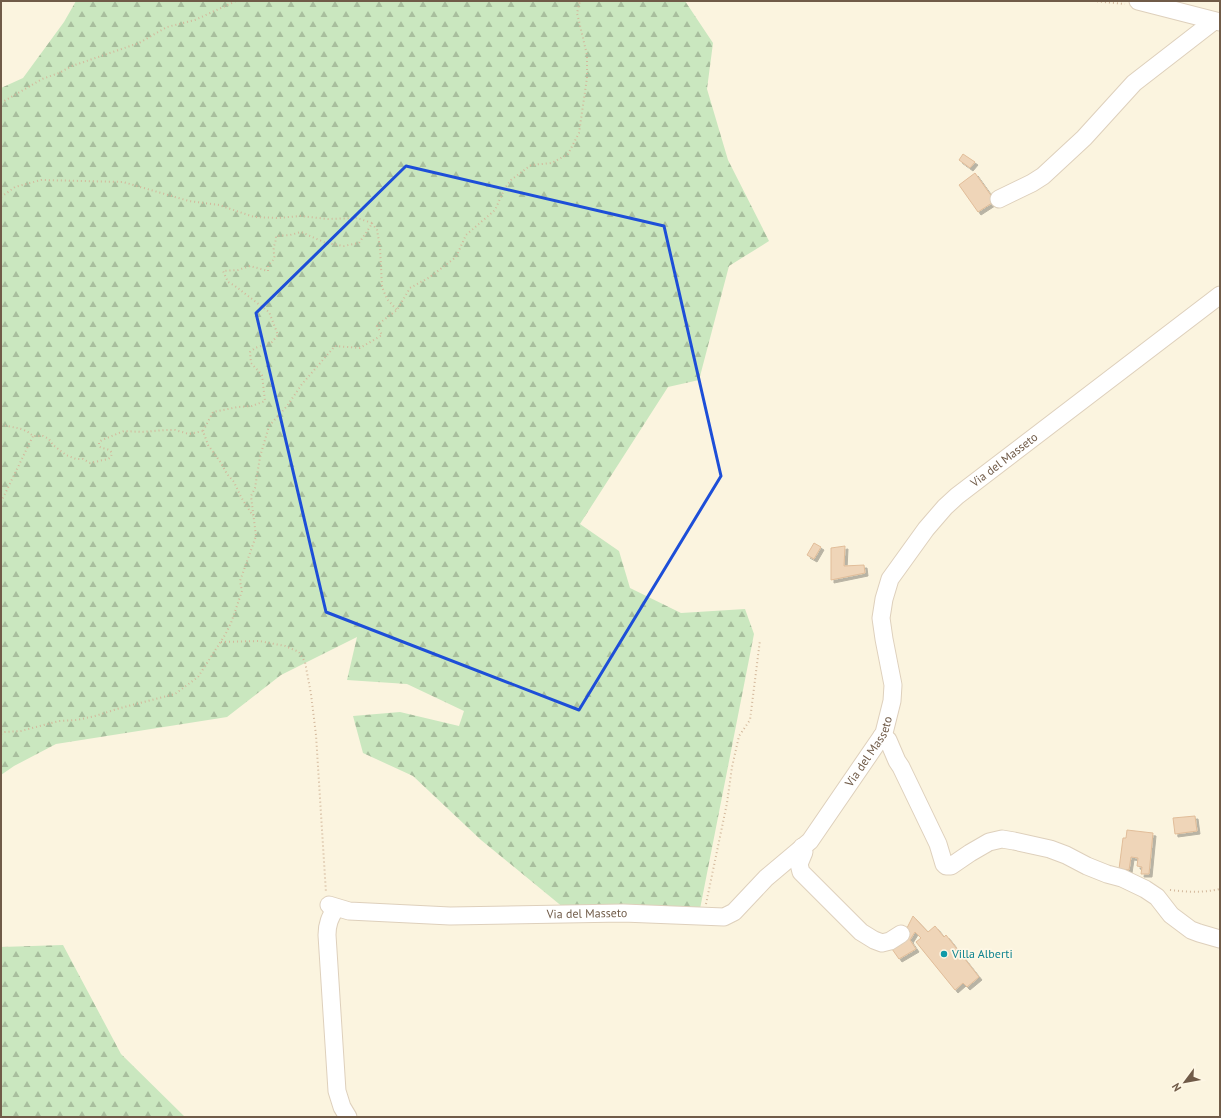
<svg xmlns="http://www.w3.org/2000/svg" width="1221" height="1118" viewBox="0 0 1221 1118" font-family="'PT Sans',sans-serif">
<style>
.forest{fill:url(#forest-firs)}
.building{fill:#efd5b8;stroke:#e1bd99;filter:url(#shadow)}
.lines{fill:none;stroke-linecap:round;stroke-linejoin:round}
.minor-casing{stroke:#ded0bc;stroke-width:19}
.path{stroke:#d3b89c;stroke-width:2;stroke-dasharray:1 3;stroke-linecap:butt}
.minor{stroke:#fff;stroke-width:17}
.marked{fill:none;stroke:#1d4ed8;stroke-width:3;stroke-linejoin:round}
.culture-dot{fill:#0f9aa8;stroke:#fef7e5;stroke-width:1.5}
.labels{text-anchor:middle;stroke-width:3.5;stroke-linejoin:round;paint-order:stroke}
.street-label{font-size:12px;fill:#705b48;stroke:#fef7e5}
.culture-label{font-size:12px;fill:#0d838f;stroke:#fef7e5;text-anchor:start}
</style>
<defs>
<pattern id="forest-firs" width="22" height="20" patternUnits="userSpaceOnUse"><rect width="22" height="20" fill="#cae7bf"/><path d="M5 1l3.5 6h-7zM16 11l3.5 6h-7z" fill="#a8be9d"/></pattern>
<filter id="shadow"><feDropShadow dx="3" dy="3" stdDeviation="0" flood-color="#0004"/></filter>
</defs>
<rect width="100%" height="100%" fill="#fbf4df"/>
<!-- forest -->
<path class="forest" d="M76 1H685L713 43 707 89 728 160 769 241 729 266 699 380 668 387 580 524 619 551 630 588 681 613 745 609 754 634 700 909 564 908 481 840 413 776 363 753 353 716 400 712 459 726 464 711 407 684 347 680 357 637 281 675 227 717 56 744 14 766 1 775V88L23 78 64 22Z
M63 945 121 1054 185 1117H1V947Z"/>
<!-- building -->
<path class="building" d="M963 154 975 162 970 168 959 160Z
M975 173 995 201 978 212 959 185Z
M814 543 821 547 814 559 807 555Z
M845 546 844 566 864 565 865 573 831 580V548Z
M1195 816 1197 831 1175 834 1173 818Z
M1127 830 1153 833 1149 874H1141L1142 867 1137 866 1138 858 1131 857 1129 870 1119 869 1123 838H1126Z
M913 916 928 932 935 926 944 937 946 935 979 977 967 987 963 983 955 990 916 942 921 938 915 932 910 940 916 949 899 959 892 949 904 934Z"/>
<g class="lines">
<defs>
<g id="minor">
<path d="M1138 1 1220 22"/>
<path d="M999 199 1032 183 1043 176 1084 138 1134 83 1214 21"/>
<path d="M882 736 888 740 897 761 901 767 938 844 944 864 946 866H951L970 853 989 842 1002 839 1014 841 1050 849 1066 855 1087 866 1107 874 1122 878 1145 889 1157 897 1171 915 1191 930 1199 933 1220 939"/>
<path d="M802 847 804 852 799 864 801 872 861 932 874 940 882 943 890 941 901 934"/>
<path id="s1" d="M329 905 349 911 450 916 623 913 724 917 734 912 766 878 810 841 884 733 892 701 893 685 884 639 881 618 884 599 890 579 926 529 945 507 957 496 1220 295"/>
<path d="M336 908C330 917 327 924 327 935L337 1091 342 1107 348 1117"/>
</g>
</defs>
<!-- minor casing -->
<use href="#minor" class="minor-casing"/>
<!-- path -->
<path class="path" d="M1093 1 1125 4
M1 103 42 79 59 73 72 66 139 43 167 27 195 20 236 1
M1 197 15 187 41 180 123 182 189 201 219 205 254 217 278 218 300 216 328 219 357 218 372 223 370 227 359 243 344 246 326 243 301 232 290 235 276 236C276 240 275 243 274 246 272 256 279 256 268 265V271L250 266 238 270 223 271 228 282 235 286 269 312 278 335 272 342 255 348 250 352 251 363 262 375 265 401 252 406 238 407 213 412 203 431 208 445 221 463 227 474 234 482 241 497 253 516
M372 223 377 230 380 247 382 287 387 299 397 310
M1 424C14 429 22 426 33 436H43L49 439 53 445 66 455 76 459H83L90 463 108 459 111 457 112 453C108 447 103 450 99 446V442L102 440 124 431 142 432 165 430H175L189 434 203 431
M1 502 33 436
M221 642 259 641 285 646 299 652 305 662 311 694 316 735 326 893
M1 730 5 732
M1 734 5 732 21 731 59 721 77 720 95 716 117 709 175 694 198 677 225 635 231 623 242 591 240 581 256 536 251 496 255 488 260 457 269 426 287 406 302 384 335 346 360 348 382 335 377 326 381 322 397 310 410 288 430 277 456 257 466 235 495 210 505 188 511 180 531 165 552 163 568 154 579 133 587 78V55L577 13 580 1
M1170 890C1187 892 1203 893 1220 889
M706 904 727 803 732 767 739 736 750 720 760 640"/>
<!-- minor -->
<use href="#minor" class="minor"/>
</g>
<!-- marked area -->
<path class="marked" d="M406 166 664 226 721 476 579 710 326 612 256 313Z"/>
<!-- markers -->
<circle class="culture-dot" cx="944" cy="954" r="4"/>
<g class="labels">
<!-- street labels -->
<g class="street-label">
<text dy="4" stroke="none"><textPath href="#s1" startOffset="966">Via del Masseto</textPath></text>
<text dy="4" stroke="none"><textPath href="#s1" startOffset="619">Via del Masseto</textPath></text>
<text dy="4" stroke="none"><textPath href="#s1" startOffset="259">Via del Masseto</textPath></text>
</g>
<!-- culture labels -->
<g class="culture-label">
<text x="952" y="958">Villa Alberti</text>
</g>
</g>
<!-- border -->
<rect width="1221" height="1118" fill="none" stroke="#705b48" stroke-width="4"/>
<!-- north arrow -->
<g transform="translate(1185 1082) rotate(238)" stroke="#fef7e5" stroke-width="3" paint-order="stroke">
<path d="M0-3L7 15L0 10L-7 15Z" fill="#705b48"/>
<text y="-6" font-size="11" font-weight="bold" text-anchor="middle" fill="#705b48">N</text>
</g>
</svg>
